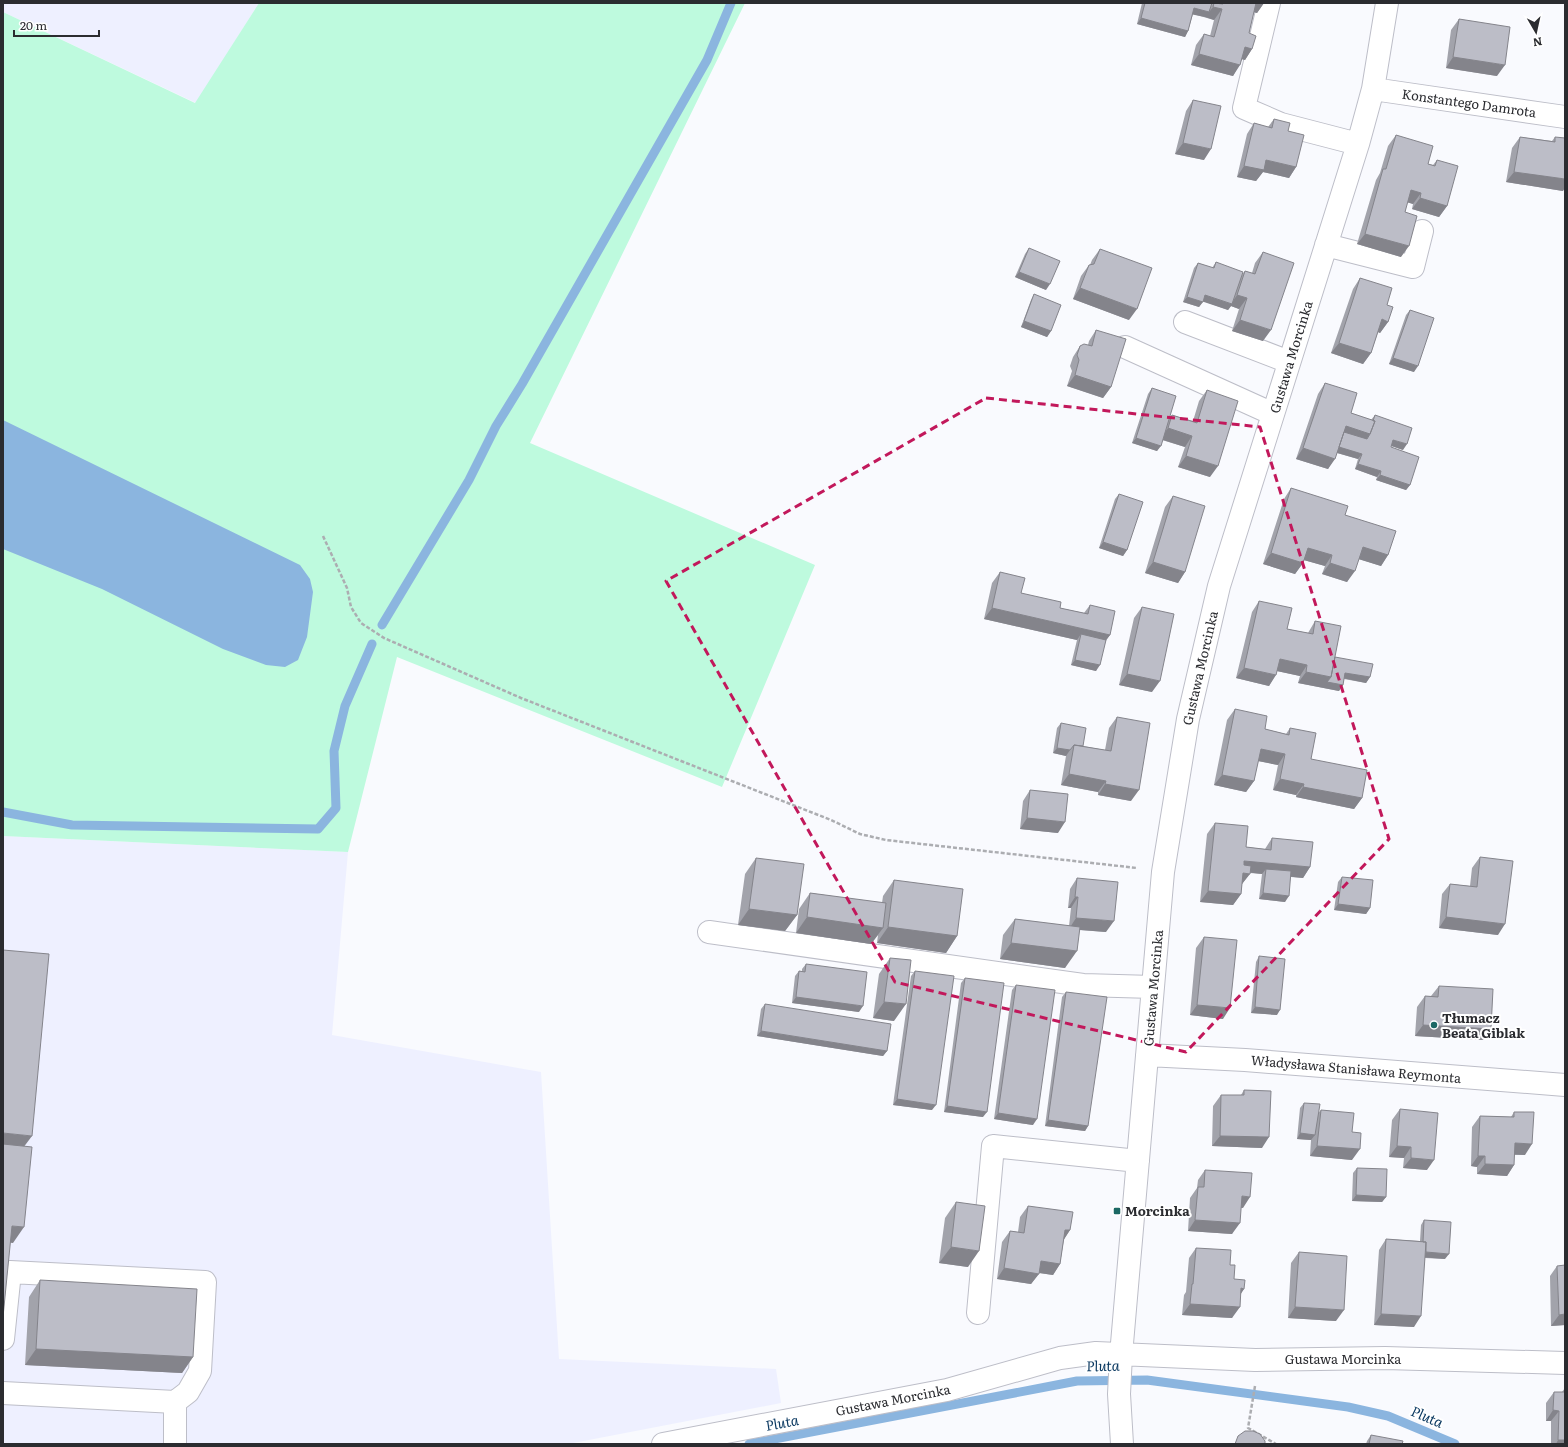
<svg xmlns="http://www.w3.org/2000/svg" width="1568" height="1447" viewBox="0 0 1568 1447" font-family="Literata,serif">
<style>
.built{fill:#eef0ff}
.green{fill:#befade}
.water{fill:#8bb5df}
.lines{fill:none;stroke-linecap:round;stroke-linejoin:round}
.stream{stroke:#8bb5df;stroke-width:9}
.minor-casing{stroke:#bdbec8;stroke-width:24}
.path{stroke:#acadb1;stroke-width:2.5;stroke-dasharray:4 2;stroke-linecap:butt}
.minor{stroke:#fff;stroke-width:22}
.wall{fill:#a2a3ab}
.shaded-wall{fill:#84848b}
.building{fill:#bcbdc7;stroke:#84848b}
.marked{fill:none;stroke:#c2185b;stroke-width:3;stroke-dasharray:8 5;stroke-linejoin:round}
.poi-dot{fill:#1c6864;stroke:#fff;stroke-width:1.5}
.labels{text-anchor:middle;stroke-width:4;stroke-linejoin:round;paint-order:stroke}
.street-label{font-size:13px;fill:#2b2c30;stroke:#fff}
.poi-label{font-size:13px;font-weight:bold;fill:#2b2c30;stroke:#fff;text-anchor:start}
.water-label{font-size:14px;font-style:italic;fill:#0b3961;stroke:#fff}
</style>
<rect width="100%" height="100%" fill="#f9fafe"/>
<!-- built -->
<path class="built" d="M3 3H259L196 103 3 12Z
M3 836 348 852 332 1035 541 1072 559 1359 776 1369 781 1403 568 1444H3Z"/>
<!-- green -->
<path class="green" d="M259 3H745L530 443 815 565 722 787 397 657 348 852 3 836V12L195 103Z"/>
<!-- water -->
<path class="water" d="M3 420 300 565 310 579 313 592 307 637 298 660 285 667 266 665 223 649 102 589 3 549Z"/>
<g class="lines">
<!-- stream -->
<path class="stream" d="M382 625 469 480 496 426 522 384 707 60 731 3
M3 812 72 825 318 829 336 808 334 751 345 706 372 644
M749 1444 1077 1381 1147 1380 1348 1407 1388 1416 1455 1444"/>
<defs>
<path id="minor" d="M1269 3 1244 108 1281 124 1358 144
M1373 89 1565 117
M1326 245 1413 267 1422 231
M1185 322 1289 362
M1125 347 1273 414
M709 932 1083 985 1153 987
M1147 1055 1245 1060 1565 1085
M978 1313 993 1146 1138 1161
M3 1339 10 1272 205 1282 200 1371 188 1392 175 1402
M3 1393 175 1402V1444
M663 1444 947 1390 1060 1358 1096 1353 1255 1360 1385 1358 1565 1363
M1122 1444 1119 1394 1121 1355 1163 872 1188 719 1219 586 1358 144 1373 89 1387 3"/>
</defs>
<!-- minor casing -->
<use href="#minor" class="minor-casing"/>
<!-- path -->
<path class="path" d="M323 536 347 588 351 607 361 623 384 638 521 698 831 820 860 834 886 840 1137 868
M1255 1386 1248 1428 1276 1444"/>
<!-- minor -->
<use href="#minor" class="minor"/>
</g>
<!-- wall -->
<path class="wall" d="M1142 3H1212L1211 6 1213 3H1264L1257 13 1254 12 1249 33 1252 49 1245 60 1242 59 1233 76 1191 65 1196 45 1204 34 1210 36 1214 20 1193 14 1188 31 1185 37 1137 24Z
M1459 19 1497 76 1446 68 1451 30Z
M1193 100 1204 160 1175 154 1186 111Z
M1274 119 1288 131 1296 167 1289 178 1263 172 1256 181 1237 177 1247 134 1254 123 1268 127Z
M1396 135 1428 164 1433 165 1437 160 1447 206 1439 217 1412 209 1413 204 1407 202 1405 212 1401 257 1357 244 1376 180 1380 173 1388 146Z
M1520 137 1552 141 1555 137 1563 191 1506 182 1512 148Z
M1029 248 1046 290 1015 277 1025 254Z
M1100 249 1129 320 1073 299 1081 276 1089 265H1090L1092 260Z
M1263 252V341L1232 331 1239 309 1231 306 1228 310 1203 301 1199 307 1183 302 1194 268 1198 263 1212 268 1216 262 1241 276 1245 271 1252 273 1255 263Z
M1360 278 1387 305 1388 322 1380 333 1378 332 1371 353 1363 364 1331 353 1353 289Z
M1034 294 1051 331 1047 337 1021 327 1031 300Z
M1410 310 1414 372 1389 364 1406 315Z
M1096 330 1111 387 1103 398 1067 386 1072 371 1070 366 1073 357 1080 346 1088 345 1089 341Z
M1325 383 1351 413 1371 420 1375 415 1403 450 1391 446V447L1410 485 1406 490 1376 480 1377 477 1355 469 1358 459 1337 453 1328 469 1296 459 1318 394Z
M1152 388 1168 420 1172 415 1193 421 1199 401 1207 390 1210 477 1178 467 1185 447 1162 440 1157 451 1132 443 1148 394Z
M1291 488 1345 515 1388 555 1381 566 1359 559 1347 582 1322 574 1325 566 1304 560 1303 563 1295 574 1263 564 1284 499Z
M1119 494 1127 550 1123 556 1099 548 1115 499Z
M1173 496 1185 572 1178 583 1145 573 1165 507Z
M1000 572 1021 593 1060 608 1084 613 1090 605 1110 635 1106 640 1096 671 1071 665 1077 640 984 619 992 583Z
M1259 601 1287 629 1308 633 1315 621 1335 657 1370 677 1366 683 1344 679 1339 691 1298 683 1300 676 1277 671 1269 686 1236 678 1252 612Z
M1142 607 1152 692 1119 685 1134 618Z
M1235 709 1265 729 1286 734 1290 728 1311 759 1362 798 1354 809 1296 797V795L1273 790 1278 765 1258 761 1254 781 1246 792 1214 785 1227 720Z
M1117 717 1131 801 1098 795V792L1061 785 1066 756 1053 753 1057 728 1061 723 1083 746 1105 750 1109 728Z
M1030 790 1058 833 1020 829 1023 801Z
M1215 823 1246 847 1265 849 1272 838 1310 867 1303 878 1291 877 1285 902 1259 899 1262 874 1250 873 1242 884 1241 894 1233 905 1200 902 1207 834Z
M1480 857 1498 935 1439 928 1442 894 1450 884 1470 886 1472 868Z
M756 858 797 915 785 931 738 925 745 874Z
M1342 877 1370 908 1366 914 1334 910 1338 882Z
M1077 878 1106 932 1079 930 1065 968 1000 959 1003 935 1015 919 1069 926 1071 908H1068L1070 889Z
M894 880 957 936 946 953 877 943 878 935 871 944 796 933 799 909 810 893 882 903 883 896Z
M1204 937 1223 1019 1190 1015 1196 948Z
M1259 956 1277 1015 1251 1013 1256 962Z
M890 958 894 1021 873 1018 879 974Z
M806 964 859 1012 792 1003 795 976 799 971H802V969Z
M915 971 932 1110 893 1105 911 976Z
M965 978 983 1117 944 1112 961 983Z
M1016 985 1033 1125 994 1119 1012 990Z
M1439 986 1491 1029 1483 1040 1415 1036 1417 1007 1425 996H1431Z
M1066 992 1088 1126 1085 1131 1045 1126 1062 997Z
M765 1004 887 1051 883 1056 757 1036 761 1009Z
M1244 1090 1262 1148 1212 1146 1213 1106 1221 1095H1241Z
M1304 1103 1318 1113 1321 1110 1352 1132V1160L1310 1156 1311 1140 1297 1139 1300 1108Z
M1400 1109 1427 1170 1403 1168 1404 1158 1389 1157 1392 1120Z
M1514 1112 1525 1155H1514V1165L1507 1176 1477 1174V1167L1471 1166 1472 1127 1480 1116 1511 1117Z
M1357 1168 1386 1197 1382 1202 1352 1201 1353 1173Z
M1205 1170 1243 1208H1241L1232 1234 1188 1231 1190 1198 1197 1188 1198 1180Z
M956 1202 968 1267 939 1263 945 1218Z
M1028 1206 1070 1230 1064 1239 1060 1264 1053 1275 1039 1273 1031 1284 997 1279 1002 1242 1010 1231 1018 1232 1020 1217Z
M1424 1220 1445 1259 1425 1258 1414 1327 1374 1325 1379 1250 1386 1239 1420 1241 1421 1225Z
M1196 1248 1230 1265 1234 1279 1244 1289 1240 1294 1232 1318 1182 1315 1184 1295 1186 1292 1189 1258Z
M1299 1252 1336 1321 1288 1318 1291 1263Z
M1557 1266 1565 1325 1551 1326 1550 1276Z
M40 1280 193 1357 182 1373 25 1365 29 1297Z
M1565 1388V1444H1551V1421H1546V1403L1554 1392H1562Z
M1371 1435 1402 1444H1366L1367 1441Z"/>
<!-- shaded-wall -->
<path class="shaded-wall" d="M1255 3H1264L1257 13 1249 11Z
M1213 7 1222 9 1214 20 1205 17Z
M1194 8 1209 12 1205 17 1190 14Z
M1141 18 1188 31 1185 37 1137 24Z
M1245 47 1252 49 1245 60 1237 58Z
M1199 54 1240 65 1233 76 1191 65Z
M1453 57 1505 65 1497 76 1446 68Z
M1183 143 1211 149 1204 160 1175 154Z
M1266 160 1296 167 1289 178 1263 172 1256 181 1237 177 1244 166Z
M1514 172 1565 179V188L1563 191 1506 182Z
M1411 190 1421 193 1413 204 1403 201Z
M1420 198 1447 206 1439 217 1412 209Z
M1365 234 1409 246 1401 257 1357 244Z
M1019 272 1050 284 1046 290 1015 277Z
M1080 288 1137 309 1129 320 1073 299Z
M1205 295 1231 304 1237 295 1247 298 1239 309 1231 306 1228 310 1201 301Z
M1187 297 1203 302 1199 307 1183 302Z
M1382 319 1388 322 1380 333 1374 330Z
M1240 320 1271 330 1263 341 1232 331Z
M1024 321 1051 331 1047 337 1021 327Z
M1339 343 1371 353 1363 364 1331 353Z
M1393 358 1418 366 1414 372 1389 364Z
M1075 375 1111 387 1103 398 1067 386Z
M1346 426 1370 434 1363 445 1343 431Z
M1168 428 1192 436 1185 447 1160 439Z
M1136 438 1161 446 1157 451 1132 443Z
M1393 440 1407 444 1403 450 1389 445Z
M1337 446 1362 454 1358 459 1334 452Z
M1303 448 1335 459 1328 469 1296 459Z
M1186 456 1218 466 1210 477 1178 467Z
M1358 464 1381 471 1377 477 1355 469Z
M1380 475 1410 485 1406 490 1376 480Z
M1103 542 1127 550 1123 556 1099 548Z
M1363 547 1388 555 1381 566 1355 558Z
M1308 548 1332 555 1325 566 1300 559Z
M1271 553 1303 563 1295 574 1263 564Z
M1153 562 1185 572 1178 583 1145 573Z
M1330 563 1355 571 1347 582 1322 574Z
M992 608 1110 635 1102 646 1081 634 1077 640 984 619Z
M1280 659 1307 665 1300 676 1272 670Z
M1075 660 1100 665 1096 671 1071 665Z
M1244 668 1276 675 1269 686 1236 678Z
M1306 672 1331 677 1343 685 1339 691 1298 683Z
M1345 673 1370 677 1366 683 1342 678Z
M1127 674 1160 681 1152 692 1119 685Z
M1057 748 1070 750 1066 756 1053 753Z
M1261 749 1285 754 1278 765 1253 760Z
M1069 774 1106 781 1098 792 1061 785Z
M1222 775 1254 781 1246 792 1214 785Z
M1280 779 1304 784 1296 795 1273 790Z
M1105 784 1139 790 1131 801 1098 795Z
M1303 787 1362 798 1354 809 1296 797Z
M1027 818 1065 822 1058 833 1020 829Z
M1244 861 1310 867 1303 878 1265 874 1266 869 1262 874 1237 871Z
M1243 873 1250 874 1242 884H1236Z
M1208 891 1241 894 1233 905 1200 902Z
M1263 893 1289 896 1285 902 1259 899Z
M1075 897H1078L1071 908H1068Z
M1338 904 1370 908 1366 914 1334 910Z
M749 909 797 915 785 931 738 925Z
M807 917 883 928 871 944 796 933Z
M1446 917 1505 924 1498 935 1439 928Z
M1076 918 1114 921 1106 932 1069 929Z
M888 927 957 936 946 953 877 943Z
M1011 943 1077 951 1065 968 1000 959Z
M796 997 863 1006 859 1012 792 1003Z
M884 1002 906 1004 894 1021 873 1018Z
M1197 1005 1230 1008 1223 1019 1190 1015Z
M1255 1007 1280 1010 1277 1015 1251 1013Z
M1423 1025 1491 1029 1483 1040 1415 1036Z
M761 1031 887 1051 883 1056 757 1036Z
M897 1099 936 1105 932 1110 893 1105Z
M947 1106 987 1112 983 1117 944 1112Z
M998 1113 1037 1119 1033 1125 994 1119Z
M1048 1120 1088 1126 1085 1131 1045 1126Z
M3 1133 32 1136 20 1152 3 1151Z
M1300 1133 1315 1135 1311 1140 1297 1139Z
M1220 1136 1269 1137 1262 1148 1212 1146Z
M1515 1143 1532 1144 1525 1155 1507 1154Z
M1317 1146 1360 1149 1352 1160 1310 1156Z
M1397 1146 1411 1147 1404 1158 1389 1157Z
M1478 1156H1485L1477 1167 1471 1166Z
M1411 1158 1434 1160 1427 1170 1403 1168Z
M1485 1164 1514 1165 1507 1176 1477 1174Z
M1356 1195 1386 1197 1382 1202 1352 1201Z
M1242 1196 1250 1197 1243 1208 1234 1207Z
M1195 1220 1240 1223 1232 1234 1188 1231Z
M12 1226 24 1227 13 1243 3 1242Z
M1065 1230H1070L1063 1241Z
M951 1247 979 1251 968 1267 939 1263Z
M1422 1252 1449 1254 1445 1259 1419 1257Z
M1041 1261 1060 1264 1053 1275 1033 1272Z
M1004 1268 1039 1274 1031 1284 997 1279Z
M1241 1288 1244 1289 1237 1300Z
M1190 1304 1240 1307 1232 1318 1182 1315Z
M1295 1307 1344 1310 1336 1321 1288 1318Z
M1381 1314 1421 1316 1414 1327 1374 1325Z
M1565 1314V1325L1551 1326 1559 1315Z
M36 1349 193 1357 182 1373 25 1365Z
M1553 1410 1559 1411 1551 1421H1546Z
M1558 1440H1565V1444H1556Z"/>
<!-- building -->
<path class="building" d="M1145 3H1212L1209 12 1194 8 1188 31 1141 18Z
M1214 3 1223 4V3H1256L1249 33 1256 36 1252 49 1245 47 1240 65 1199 54 1204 34 1214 37 1222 9 1213 7Z
M1459 19 1510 27 1505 65 1453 57Z
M1193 100 1221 106 1211 149 1183 143Z
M1274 119 1290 123 1288 131 1304 135 1296 167 1266 160 1264 170 1244 166 1254 123 1272 128Z
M1396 135 1433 146 1428 164 1435 166 1437 160 1458 166 1447 206 1420 198 1421 193 1411 190 1405 212 1417 216 1409 246 1365 234 1383 169H1386Z
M1520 137 1555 142V137L1565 138V179L1514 172Z
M1029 248 1060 261 1050 284 1019 272Z
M1100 249 1152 268 1137 309 1080 288 1089 265 1094 264Z
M1263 252 1294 263 1271 330 1240 320 1247 298 1237 295 1245 271 1255 274Z
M1216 262 1243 272 1232 304 1205 295 1203 302 1187 297 1198 263 1214 268Z
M1360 278 1392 288 1387 305 1393 307 1388 322 1382 319 1371 353 1339 343Z
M1034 294 1061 305 1051 331 1024 321Z
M1410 310 1434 318 1418 366 1393 358Z
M1096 330 1126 339 1111 387 1075 375 1079 360 1077 355 1080 346 1084 344 1092 346Z
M1325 383 1357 393 1351 413 1375 421 1370 434 1346 426 1335 459 1303 448Z
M1152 388 1176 396 1161 446 1136 438Z
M1207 390 1238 401 1218 466 1186 456 1192 436 1168 428 1172 415 1197 423Z
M1375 415 1412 428 1407 444 1393 440 1391 447 1419 457 1410 485 1380 475 1381 471 1358 464 1362 454 1339 447 1344 432 1367 439 1370 434 1375 421H1373Z
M1291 488 1348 506 1345 515 1396 531 1388 555 1363 547 1355 571 1330 563 1332 555 1308 548 1303 563 1271 553Z
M1119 494 1143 502 1127 550 1103 542Z
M1173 496 1205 506 1185 572 1153 562Z
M1000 572 1025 578 1021 593 1061 602 1060 608 1088 614 1090 605 1115 611 1110 635 992 608Z
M1259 601 1292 608 1287 629 1313 634 1315 621 1341 626 1331 677 1306 672 1307 665 1280 659 1276 675 1244 668Z
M1142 607 1174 614 1160 681 1127 674Z
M1081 634 1106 640 1100 665 1075 660Z
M1335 657 1373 664 1370 677 1345 673 1343 685 1327 682 1331 677Z
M1235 709 1267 716 1265 729 1289 735 1290 728 1316 733 1311 759 1367 770 1362 798 1303 787 1304 784 1280 779 1285 754 1261 749 1254 781 1222 775Z
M1117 717 1150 723 1139 790 1105 784 1106 781 1069 774 1074 745 1111 751Z
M1061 723 1086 728 1083 746 1074 745 1070 750 1057 748Z
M1030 790 1068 794 1065 822 1027 818Z
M1215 823 1248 826 1246 847 1271 850 1272 838 1313 842 1310 867 1244 861V865L1251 866 1250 874 1243 873 1241 894 1208 891Z
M1480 857 1513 861 1505 924 1446 917 1450 884 1477 887Z
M756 858 804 864 797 915 749 909Z
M1266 869 1291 871 1289 896 1263 893Z
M1342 877 1373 880 1370 908 1338 904Z
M1077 878 1118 882 1114 921 1076 918 1078 897H1075Z
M894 880 963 889 957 936 888 927Z
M810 893 886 903 883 928 807 917Z
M1015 919 1080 927 1077 951 1011 943Z
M1204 937 1237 940 1230 1008 1197 1005Z
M3 950 49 954 32 1136 3 1133Z
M1259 956 1285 959 1280 1010 1255 1007Z
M890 958 911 960 906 1004 884 1002Z
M806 964 867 972 863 1006 796 997 799 971 805 972Z
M915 971 954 976 936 1105 897 1099Z
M965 978 1004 983 987 1112 947 1106Z
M1016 985 1055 990 1037 1119 998 1113Z
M1439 986 1493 989 1491 1029 1423 1025 1425 996 1438 997Z
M1066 992 1107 997 1088 1126 1048 1120Z
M765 1004 891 1024 887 1051 761 1031Z
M1244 1090 1271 1091 1269 1137 1220 1136 1221 1095H1244Z
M1304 1103 1320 1104 1315 1135 1300 1133Z
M1400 1109 1438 1113 1434 1160 1411 1158V1147L1397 1146Z
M1321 1110 1354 1113 1352 1132 1361 1133 1360 1149 1317 1146Z
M1514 1112H1534L1532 1144 1515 1143 1514 1165 1485 1164V1156H1478L1480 1116 1514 1117Z
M3 1144 32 1147 24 1227 12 1226 3 1317Z
M1357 1168 1387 1169 1386 1197 1356 1195Z
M1205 1170 1252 1173 1250 1197 1242 1196 1240 1223 1195 1220 1198 1187H1204Z
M956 1202 985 1206 979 1251 951 1247Z
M1028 1206 1073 1212 1070 1230H1065L1060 1264 1041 1261 1039 1274 1004 1268 1010 1231 1024 1233Z
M1424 1220 1451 1222 1449 1254 1426 1252V1242H1423Z
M1386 1239 1426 1242 1421 1316 1381 1314Z
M1196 1248 1231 1250 1230 1265H1235L1234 1279 1245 1280 1244 1289 1241 1288 1240 1307 1190 1304 1192 1284H1193Z
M1299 1252 1347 1256 1344 1310 1295 1307Z
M1565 1265V1314L1559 1315 1557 1266Z
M40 1280 197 1289 193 1357 36 1349Z
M1554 1392H1565V1440H1558L1559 1411 1553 1410Z
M1245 1431H1253L1260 1434 1265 1441V1444H1235L1238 1436Z
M1371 1435 1403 1441 1402 1444H1369Z"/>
<!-- marked area -->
<path class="marked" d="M986 398 1260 427 1389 839 1186 1052 895 982 666 581Z"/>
<!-- markers -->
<g class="poi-dot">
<circle cx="1434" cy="1025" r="4"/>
<rect x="1113" y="1207" width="8" height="8" rx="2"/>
</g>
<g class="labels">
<!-- street labels -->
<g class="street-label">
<text transform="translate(1469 103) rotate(8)" y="5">Konstantego Damrota</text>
<text transform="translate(1291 357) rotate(-73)" y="5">Gustawa Morcinka</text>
<text transform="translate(1200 668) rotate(-77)" y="5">Gustawa Morcinka</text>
<text transform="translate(1153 988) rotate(-85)" y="5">Gustawa Morcinka</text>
<text transform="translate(1356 1069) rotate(5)" y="5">Władysława Stanisława Reymonta</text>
<text x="1343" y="1364">Gustawa Morcinka</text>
<text transform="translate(893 1400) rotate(-11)" y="5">Gustawa Morcinka</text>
</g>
<!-- poi labels -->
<g class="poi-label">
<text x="1442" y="1023">Tłumacz<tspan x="1442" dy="15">Beata Giblak</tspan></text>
<text x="1125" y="1216">Morcinka</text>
</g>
<!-- water labels -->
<g class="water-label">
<text transform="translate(1103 1366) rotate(-1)" y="5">Pluta</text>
<text transform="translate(1427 1417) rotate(23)" y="5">Pluta</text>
<text transform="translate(782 1423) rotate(-11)" y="5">Pluta</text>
</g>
</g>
<!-- border -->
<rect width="1568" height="1447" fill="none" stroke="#2b2c30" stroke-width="8"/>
<!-- north arrow -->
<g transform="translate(1536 32) rotate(171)" stroke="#ffffff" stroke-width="3" paint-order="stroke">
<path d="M0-3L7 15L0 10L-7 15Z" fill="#2b2c30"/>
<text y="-6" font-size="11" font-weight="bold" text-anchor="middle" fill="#2b2c30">N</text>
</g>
<!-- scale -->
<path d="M14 30v6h85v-6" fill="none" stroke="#2b2c30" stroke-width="2"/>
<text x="20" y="30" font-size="12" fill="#2b2c30" stroke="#ffffff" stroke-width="3" paint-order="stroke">20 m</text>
</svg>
